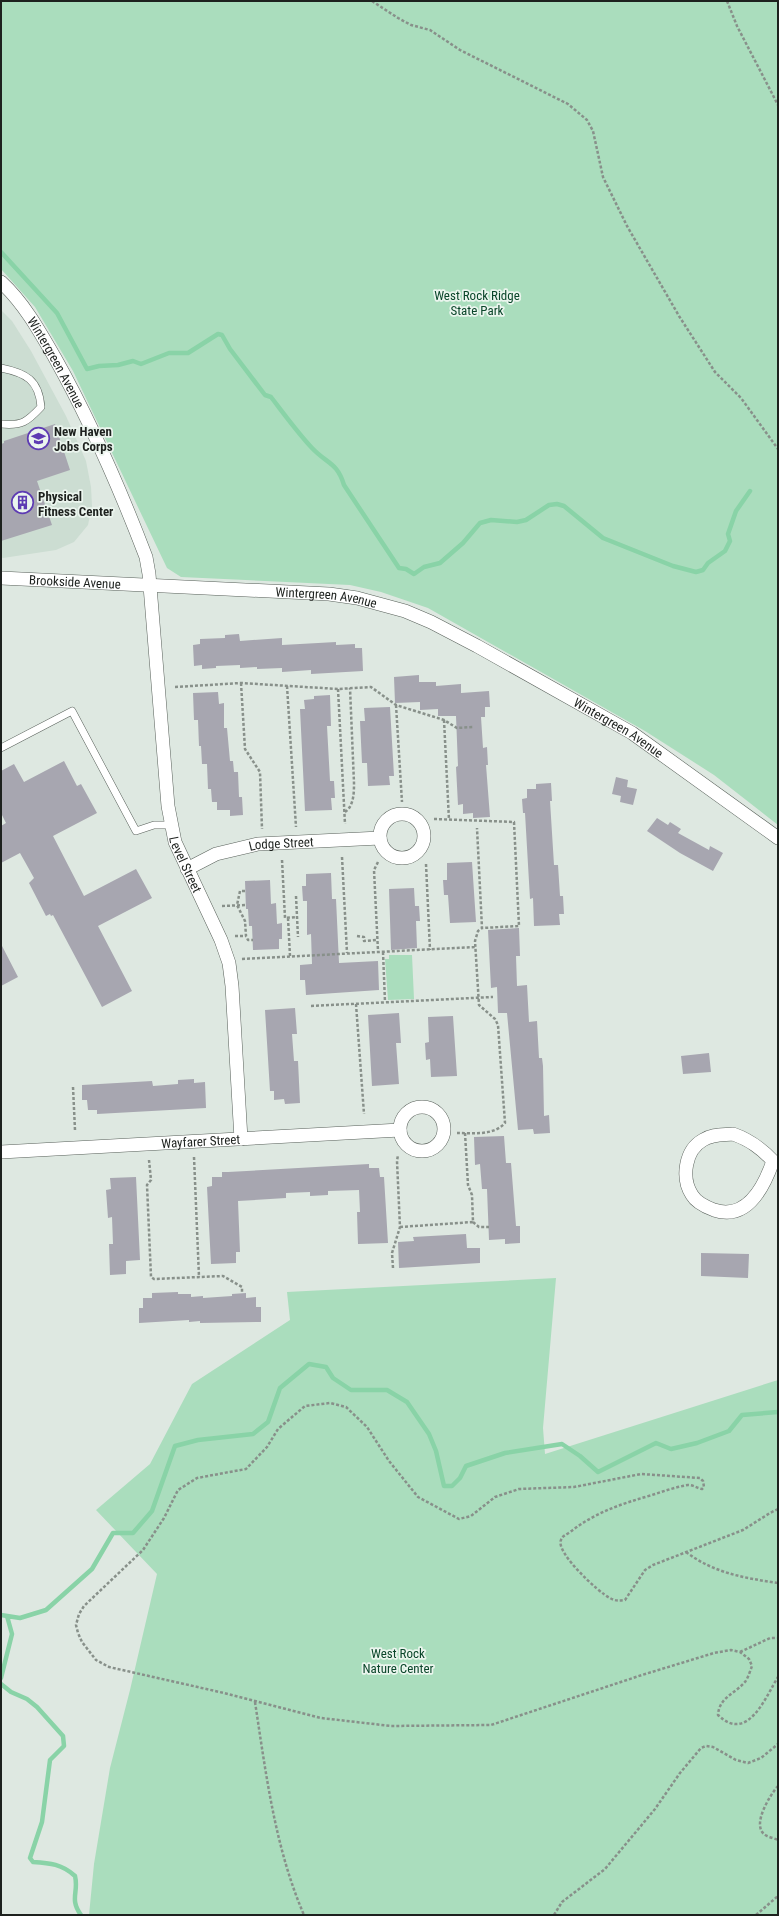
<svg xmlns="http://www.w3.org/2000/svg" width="779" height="1916" viewBox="0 0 779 1916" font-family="'Roboto Condensed',sans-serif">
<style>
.built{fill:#ccddd2}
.green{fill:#aaddbd}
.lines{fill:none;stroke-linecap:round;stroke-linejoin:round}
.stream{stroke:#89d3a7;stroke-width:4.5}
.building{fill:#a7a6b0}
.lane-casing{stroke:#58605a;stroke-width:8}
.street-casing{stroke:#58605a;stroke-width:14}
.path{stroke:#88908a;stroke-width:2.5;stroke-dasharray:3 2;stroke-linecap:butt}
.lane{stroke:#fff;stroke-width:7}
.street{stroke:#fff;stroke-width:13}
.labels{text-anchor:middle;stroke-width:3.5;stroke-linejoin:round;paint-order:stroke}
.park-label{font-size:13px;fill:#0a462a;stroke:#ebf5ee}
.street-label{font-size:13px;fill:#1d211e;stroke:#ebf5ee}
.poi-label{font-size:13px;font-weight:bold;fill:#1d211e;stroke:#ebf5ee;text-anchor:start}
</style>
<rect width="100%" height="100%" fill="#dee8e1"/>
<!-- built -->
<path class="built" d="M1 310 12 321 31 351 66 416 86 461 91 487 92 506 88 525 74 542 56 550 3 558 1 557Z"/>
<!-- green -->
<path class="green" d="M1 1H778V825L714 775 645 731 428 608 381 592 350 585 181 577 167 568 73 371 35 307 1 269Z
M389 955H412L414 999 388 1000 385 959H389Z
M556 1278 543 1428 545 1454 778 1380V1915H89L94 1864 110 1768 130 1690 157 1574 96 1510 150 1464 192 1384 290 1320 287 1292Z"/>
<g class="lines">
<!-- stream -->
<path class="stream" d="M1 252 57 313 87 369 99 366 118 365 133 361 141 364 169 353H188L218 334 222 335 230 349 265 395 271 397C284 414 297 432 312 448 327 464 337 462 344 485L399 568 406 569 414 574 424 567 440 563 463 543 480 523 491 520 517 522 526 520 549 505 557 504 564 506 603 538 673 566 696 572 703 570 708 563 725 551 730 541 728 534 736 511 750 491
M1 1615 20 1618 46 1610 92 1569 113 1533H133L152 1511 175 1446 198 1440 253 1434 268 1422 280 1388 309 1364 326 1367 333 1378 351 1390H387L407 1402 429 1434 436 1451 444 1486H452L460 1478 466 1466 505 1453 562 1444 580 1456 598 1472 656 1443 671 1449 697 1443 729 1431 742 1415 778 1412
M1 1678 12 1634 7 1616
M1 1684 11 1692 27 1699 37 1707 63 1736 64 1746 50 1760 42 1822 30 1858 33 1862C50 1863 62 1864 75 1876 79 1892 69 1899 81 1915"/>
</g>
<!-- building -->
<path class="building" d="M55 424 70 470 37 481 52 525 1 541V444L4 443V441Z
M239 634 240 641 282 638V645L336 642V645L355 644V648H362L363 671 311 674V670L282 672V668L257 669V667L240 668V665L216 666V668L202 669V665L194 666 193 645 200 644V639L225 638V635Z
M419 675V682H436V686L461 684V693L489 691 490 707H485V717H481L483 748 487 747 488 765H486L490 817 473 818V813L463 814V804L458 805 456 767 458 766 456 716H438V709L420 710V702L395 703 394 677Z
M218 692 219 704 224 703V728H227L230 761H233L234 772H238L239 797H242L243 815 230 816V810H217V802H212L211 789H208L207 764H202L201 746H199L198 720H194L193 693Z
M330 695 331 726H327L330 781H334L335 798H331L332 810 305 811 300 709H305L304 700 314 699V696Z
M390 707 394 776H389L390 785 368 786 367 763H362L360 721H365L364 708Z
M64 761 77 786 81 784 97 813 53 836 84 896 136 869 152 898 98 926 132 991 102 1007 53 915 51 916 50 914 46 916 29 883 34 878 20 853 1 863V826L6 823 1 813V771L14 764 24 782Z
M616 777 628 780 627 787 637 789 633 805 620 802 621 796 612 794Z
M551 783 552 801H550L554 865H558L560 896H563L564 914H559L560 925 534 926 533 898 530 899 525 813H523L522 799 527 798V789H536V784Z
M657 818 668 825 670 822 681 829 678 833 709 850 710 846 723 853 713 871 680 853 647 831Z
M472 862 476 922 450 923 448 895H444L443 880H447V863Z
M331 873 332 899H336L339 963 378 961 379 990 306 995 305 980H300V965L312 964 311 934 307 935V901H303L302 886H306V874Z
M270 880 271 904 276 903 277 924 282 923V939H279V949L253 950 252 926H249L248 909H246L245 881Z
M414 888 415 906H419L420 921H416L417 948 391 950 389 889Z
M519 928 520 956H516L517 986 527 985 529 1022 537 1021 539 1058H542L543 1066 544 1116 549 1115 550 1133 534 1134 533 1129 518 1130 507 1013H498L497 987 491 988 488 930Z
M1 944 18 977 1 986Z
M295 1008 297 1034H292L294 1061H298L300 1103 285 1104 284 1099 274 1100V1091H270L265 1010Z
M399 1013 401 1043H396L399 1084 372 1086 368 1015Z
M453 1016 457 1076 431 1077 430 1059 426 1060 425 1043 429 1042 428 1017Z
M709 1053 711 1072 683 1074 681 1056Z
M194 1079V1083L205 1082 206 1108 97 1114V1110H88L87 1100H82V1085L152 1081 153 1086 178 1084V1080Z
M504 1136 506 1163H511L516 1226H520V1243L505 1244V1239L489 1240 487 1189H482L480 1164 475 1165 474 1137Z
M369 1164V1168H379L380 1177H384L388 1243 358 1244 357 1212H360L359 1190 328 1191V1195L310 1196V1192L286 1193V1198L238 1201 240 1252H236V1263L211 1264 207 1187 212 1186V1177H222V1172H228Z
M136 1177 140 1260 126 1261V1274L110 1275 109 1244H113L112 1217 108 1218 106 1190 111 1189 110 1178Z
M466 1234 467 1248H480V1263L399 1268 398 1242 414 1241 413 1237Z
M701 1253 749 1254 748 1278 701 1276Z
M178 1292V1294H191V1297L203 1296V1298L232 1296V1294L246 1293V1298L256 1297V1307H261V1322L200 1323V1321L189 1322V1320L139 1323V1308H143V1298H152V1293Z"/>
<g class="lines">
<defs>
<path id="lane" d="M1 368C26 373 39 380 41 407 27 422 22 426 1 424
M1 748 72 711 136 831 154 825H172"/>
<g id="street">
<path id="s1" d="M1 282C24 303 40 332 55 358 91 422 120 489 146 557L149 574 168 806 175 842 221 940 229 963 232 986 241 1139"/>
<path id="s2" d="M1 578 329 594 357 598 405 611 431 622 477 646 632 733 778 838"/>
<circle cx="402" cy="836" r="22"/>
<path id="s3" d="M187 869 216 854 258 844 380 838"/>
<circle cx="422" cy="1129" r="22"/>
<path d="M733 1134C750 1140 761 1148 773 1161 764 1187 747 1221 714 1210 706 1207 696 1202 692 1195 681 1178 685 1150 703 1140 712 1134 722 1135 733 1134Z"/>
<path id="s4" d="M1 1152 400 1130"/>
</g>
</defs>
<!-- lane casing -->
<use href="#lane" class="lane-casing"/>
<!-- street casing -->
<use href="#street" class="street-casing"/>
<!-- path -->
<path class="path" d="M372 1 398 18 411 25 430 30 460 50 568 104 587 120 593 131 603 177 627 226 679 316 715 372 741 398 778 449
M727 1 737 26 778 105
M241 683 245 749 260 772 262 829
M287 686 296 827
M175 687 241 683 338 689 371 687 396 705 444 720 457 728 473 727
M338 689 345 824
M396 705 402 802
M444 720 449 820
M345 812C354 806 354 792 354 783L350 688
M434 819 514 822 519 926 482 928 477 828
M342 857 347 953
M282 860 285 918 297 917
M378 862 374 870 378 951
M426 864 430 950
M245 891H240L237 905 245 921 246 936 248 940H253
M296 896 298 937
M222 906 246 905
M288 918 290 956
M235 936H246
M357 936 364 937V941L377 940
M383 952 385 1002
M242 959 475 947
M356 1004 364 1114
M311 1006 493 997
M73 1087 75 1130
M457 1133C473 1133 493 1136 505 1123L498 1025 495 1019 479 1005 475 941 478 931 482 928
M194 1157 199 1277
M149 1160 151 1180 147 1185 151 1277 154 1279 223 1276 242 1287V1293
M473 1222 479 1227H489
M400 1227 473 1222 472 1195 468 1185 465 1133
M393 1268 392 1253 400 1227 397 1161 398 1155
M778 1509 770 1513 743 1530 653 1565 645 1570 625 1600C619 1601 615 1601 610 1598 599 1593 555 1552 561 1540 562 1536 566 1535 570 1532 596 1512 621 1504 652 1495 664 1491 676 1487 688 1485 693 1485 697 1488 702 1489L704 1487 703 1481 700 1478 641 1474 574 1487 519 1489 495 1497 471 1516 459 1519 418 1497 389 1461 367 1427 346 1407 330 1403 305 1406 278 1429 267 1447 246 1469 197 1478 178 1490 164 1518 143 1550 84 1606 79 1614 76 1625 78 1633 82 1642 96 1660 109 1667 224 1693 321 1718 391 1726 491 1725 642 1675 714 1653 731 1650 740 1652 749 1659 752 1666C750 1671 748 1679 744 1683 734 1694 719 1698 718 1715 748 1744 766 1696 778 1677
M686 1552C714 1573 744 1578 778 1583
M740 1652 770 1638H778
M255 1702C266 1774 275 1848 304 1915
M778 1786C770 1795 752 1824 764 1834 767 1837 774 1838 778 1840
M554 1915 562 1902 605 1869 655 1809 680 1773 701 1748 706 1746 713 1747 736 1760 748 1763 761 1758 778 1744
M756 1915 778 1896"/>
<!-- lane -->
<use href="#lane" class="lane"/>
<!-- street -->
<use href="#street" class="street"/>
</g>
<!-- icons -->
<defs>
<symbol id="school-ring" viewBox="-11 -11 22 22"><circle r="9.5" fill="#ebf5ee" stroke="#5e3bb3" stroke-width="1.5"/><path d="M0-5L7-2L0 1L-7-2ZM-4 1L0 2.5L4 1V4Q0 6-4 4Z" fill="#5e3bb3"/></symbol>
<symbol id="building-ring" viewBox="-11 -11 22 22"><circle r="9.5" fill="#ebf5ee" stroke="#5e3bb3" stroke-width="1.5"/><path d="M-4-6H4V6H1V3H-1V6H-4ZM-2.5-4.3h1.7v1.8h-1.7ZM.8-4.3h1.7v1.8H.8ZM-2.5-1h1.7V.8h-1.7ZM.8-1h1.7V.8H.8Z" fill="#5e3bb3"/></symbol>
</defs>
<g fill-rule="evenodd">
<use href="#school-ring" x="26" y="426" width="25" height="25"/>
<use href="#building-ring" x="10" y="490" width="25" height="25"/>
</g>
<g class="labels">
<!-- park labels -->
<g class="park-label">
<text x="477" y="300">West Rock Ridge<tspan x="477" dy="15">State Park</tspan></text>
<text x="398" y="1658">West Rock<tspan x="398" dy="15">Nature Center</tspan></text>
</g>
<!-- street labels -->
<g class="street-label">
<text dy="5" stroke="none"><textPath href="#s1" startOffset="98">Wintergreen Avenue</textPath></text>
<text dy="5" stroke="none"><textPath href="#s2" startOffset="74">Brookside Avenue</textPath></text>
<text dy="5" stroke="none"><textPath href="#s2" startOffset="326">Wintergreen Avenue</textPath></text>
<text dy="5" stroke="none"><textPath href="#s2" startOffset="650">Wintergreen Avenue</textPath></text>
<text dy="5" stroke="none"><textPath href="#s3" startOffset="99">Lodge Street</textPath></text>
<text dy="5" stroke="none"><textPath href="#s1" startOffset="624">Level Street</textPath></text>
<text dy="5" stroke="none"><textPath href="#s4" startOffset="200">Wayfarer Street</textPath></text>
</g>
<!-- poi labels -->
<g class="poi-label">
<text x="54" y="436">New Haven<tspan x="54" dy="15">Jobs Corps</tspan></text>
<text x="38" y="501">Physical<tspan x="38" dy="15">Fitness Center</tspan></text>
</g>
</g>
<!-- border -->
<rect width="779" height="1916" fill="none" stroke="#1d211e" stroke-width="4"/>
</svg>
